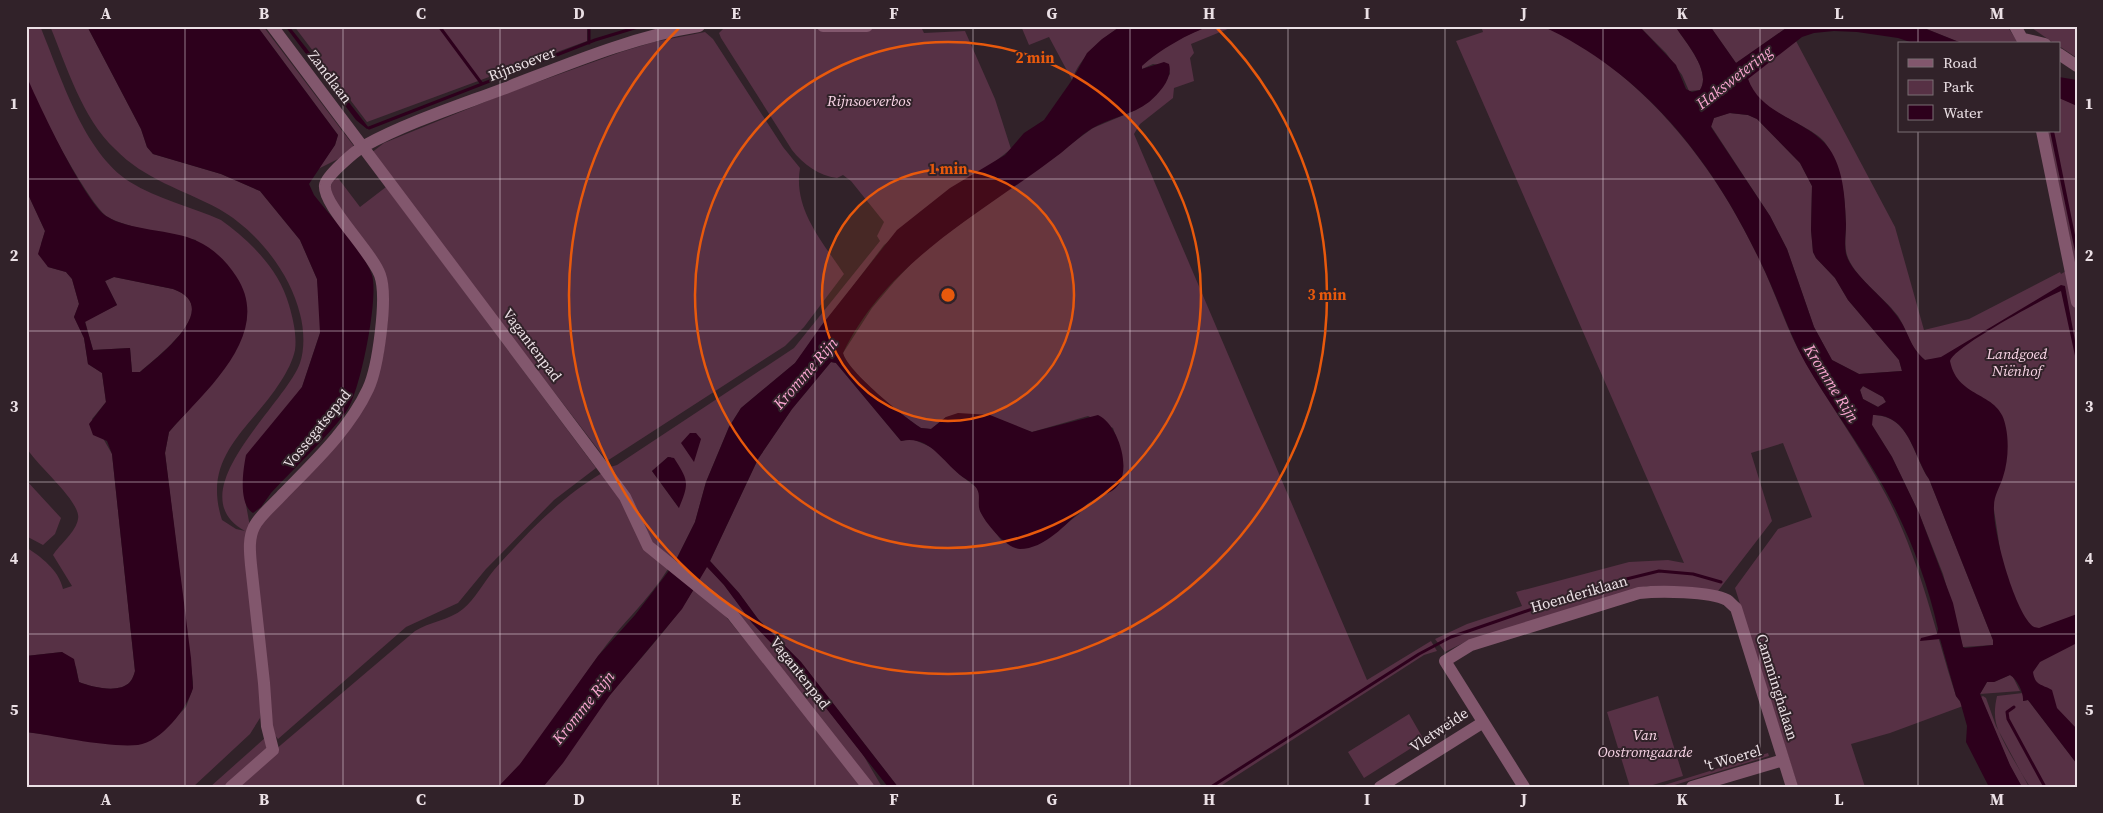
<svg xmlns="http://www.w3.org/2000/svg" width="2103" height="813" viewBox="0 0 2103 813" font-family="'Source Serif 4',serif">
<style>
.green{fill:#573145;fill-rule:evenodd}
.water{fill:#2d001c;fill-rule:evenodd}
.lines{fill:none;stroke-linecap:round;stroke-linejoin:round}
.stream{stroke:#2d001c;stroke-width:3}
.minor{stroke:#82576d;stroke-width:12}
.grid{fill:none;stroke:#ebe0e5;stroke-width:1;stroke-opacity:0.55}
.ring{fill:none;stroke:#e8590c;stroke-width:2.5}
.labels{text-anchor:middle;stroke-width:4;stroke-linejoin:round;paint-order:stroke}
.street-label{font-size:15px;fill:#ebe0e5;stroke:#312229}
.park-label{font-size:15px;font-style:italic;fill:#f8d4e5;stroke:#312229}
.water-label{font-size:16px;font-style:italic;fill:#fba7d2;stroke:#312229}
.centre{fill:#e8590c;stroke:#312229;stroke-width:2.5}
.ring-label{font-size:15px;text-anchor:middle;font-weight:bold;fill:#e8590c;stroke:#312229;stroke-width:4;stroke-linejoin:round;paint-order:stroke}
.neatline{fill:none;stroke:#ebe0e5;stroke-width:2}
.grid-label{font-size:16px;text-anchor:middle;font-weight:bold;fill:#ebe0e5}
</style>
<rect width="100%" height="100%" fill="#312229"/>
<!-- green -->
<path class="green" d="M26 26H40C61 76 83 152 130 182 157 199 192 207 221 220 250 241 279 269 289 305 293 319 297 335 295 350 293 360 287 372 281 381 251 429 201 455 222 520L236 529 245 531C176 493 285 405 300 363 305 348 304 329 300 314 290 272 256 230 219 209 182 189 145 180 115 149 82 118 67 67 50 26H87L141 129 147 147 153 154 221 174 260 191 300 240 317 279 321 317 320 333 302 387 286 409 245 499 250 527 261 676 260 718 250 734 193 787H26V732L119 744 163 731 186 707 193 688V682L165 453 169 432 218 376 196 240C172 234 129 229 108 217 90 207 32 98 26 76 23 61 26 42 26 26Z
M257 26H263L353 145 352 152 318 169 335 145 338 135Z
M294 26H587V41L367 122Z
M735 26 922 29 924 33 965 31 995 99 1011 149 988 167 968 178 884 245 795 363 741 408 729 427 706 482 695 522 674 564 651 545 607 468 617 465 794 348 880 241 877 236 884 222 851 181 843 175 837 178C819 176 803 164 792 150L721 38 719 33 724 28ZM668 457H671L679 508 652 471Z
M1021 26H1121C1101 39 1080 57 1072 80L1049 37 1029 45Z
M1211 26H1235L1191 44 1194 53 1190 58 1194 81 1174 88 1173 98 1140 124 1134 134 1367 680 1431 641 1437 651 1424 655 1219 787H898L801 662 758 619 739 593 710 561 758 459 792 409 831 362 836 363 901 441 912 439 931 447 947 460 959 474 977 488 980 494V511L1001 540 1027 548 1046 539 1079 514 1086 505 1113 490 1120 483 1121 451 1113 428 1088 416 1032 432 1019 428 946 417 931 429 921 428C904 417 847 371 843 353L872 308 894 282 924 250 1093 128 1136 110 1150 101 1170 74 1169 66 1153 64 1142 69 1141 66C1158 50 1189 32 1211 26Z
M1481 26C1499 26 1526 22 1542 27 1571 34 1598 56 1620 74 1681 125 1726 189 1760 261 1774 290 1784 321 1798 349 1825 399 1860 445 1886 495 1920 559 1934 628 1956 696L1963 706 1890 733 1851 744 1865 787H1798L1735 588 1778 529 1812 517 1783 443 1751 453 1772 521 1718 591 1647 586 1467 641 1445 652 1435 639 1467 624 1522 606 1516 592 1629 562 1668 560 1684 563 1456 41 1483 32Z
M1639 26H1675C1685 42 1712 71 1700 90L1689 91 1682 75 1666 53Z
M1710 26H1789L1736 63Z
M1919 26H2007L2019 44H1964Z
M2029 26H2077V58L2059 46V44H2055Z
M705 32 713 39 783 147 800 168C793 209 822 241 844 274L804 327 785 346 607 461 371 153 384 143 502 95 621 52 654 42Z
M1796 41 1895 227 1924 330 1969 319 2060 272 2061 274 2073 267 2043 131H2059V98L2077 105V734L2034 683 2004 576 1994 510 1935 359 1925 360C1908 346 1909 333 1898 316 1884 297 1853 276 1847 255 1844 245 1846 234 1846 224 1845 196 1842 168 1826 144 1812 123 1750 111 1748 77Z
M1729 113 1748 115 1757 119 1800 163 1812 186 1811 230 1813 252 1816 258 1835 278 1848 300 1899 360 1902 371 1859 374 1832 360 1814 327 1787 249 1770 216 1711 126 1714 118Z
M338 178 360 207 386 187 596 468 554 500 486 569 458 603 406 627 278 739 273 733 252 558 256 530 349 425 383 356 388 320V298L329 190 333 181Z
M26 190 45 231 41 244 48 267 66 272 72 279 79 304 74 317 84 338 88 364 102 373 106 402 92 419 112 454 135 671C134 675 132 680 130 682 119 694 92 687 79 682L76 667 62 652 26 656V547C41 557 59 570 63 589L72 586 53 555C60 544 76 532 78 519 82 502 35 464 26 447Z
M114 277 173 289C224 307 159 355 140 372H132L130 348 93 350 85 321 117 305 105 281Z
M1863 386 1883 397 1886 402 1878 407 1863 399 1860 390Z
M1872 415C1910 415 1912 454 1929 479L1993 640V645L1963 647 1943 574 1919 513 1892 457 1872 425Z
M602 473 668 569C648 601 620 625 598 656 566 699 539 751 498 787H235L275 750 415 631C429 622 450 620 463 609 475 599 484 582 494 570 526 534 561 497 602 473Z
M26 480 61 518 55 534 43 545 26 536Z
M707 566 724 585 752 622 793 666 862 753 882 787H873L698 580Z
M694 589 718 607 865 787H543C568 757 587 724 611 694 639 659 670 628 694 589Z
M2010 675 2013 677 2020 691 1980 694 1987 682H1994Z
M2023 693V701L2028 700 2077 764V787H2030C2022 774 1999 737 1996 723 1994 714 1995 705 1997 696Z
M1658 696 1683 776 1646 787H1630L1607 712Z
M1983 696 1986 698 1996 726 2029 787H2022L2010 766 1982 700 1981 697Z
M1409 714 1424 740 1364 778 1348 752Z
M266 737 267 748 227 787H210Z
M1768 753 1769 756 1668 787H1658Z"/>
<!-- water -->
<path class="water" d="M87 26H257L338 135 335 145 309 184 314 195C330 216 364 251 372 275 379 297 360 394 346 412 324 441 295 467 271 493L261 507 253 513C238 504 243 470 246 455L302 387 320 333 317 279 300 240 260 191 221 174 153 154 147 147 141 129Z
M285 26H289L369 128 367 129 356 120Z
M1121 26H1211C1190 32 1158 51 1142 66V69L1164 62 1169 64C1173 78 1160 93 1149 102 1132 115 1109 118 1091 129 1080 136 1071 145 1061 153 1045 165 1029 177 1012 188 946 234 879 278 843 353 847 371 904 417 921 428L931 429 946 417 958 413 990 415 1032 432 1098 415C1117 424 1130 463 1120 482 1114 495 1095 496 1086 505 1069 521 1046 549 1020 549 1007 549 985 523 980 511 977 504 981 496 977 489 973 482 966 480 960 475 941 460 929 435 901 441L836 363 831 362 792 409 758 459 710 561 739 593 758 619 801 662 898 787H888L793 666 752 623 724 585 707 567 682 609 610 695 563 763 543 787H498L520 764 598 656 635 615 674 564 695 522 706 482 729 427 741 408 795 363 821 326 897 230 950 188 1005 155 1024 133 1044 120 1072 80 1087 53 1102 39Z
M1542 26H1639L1676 65 1686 89 1692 92 1700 90C1712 71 1685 42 1675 26H1710L1736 63 1789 26H1919L1964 44H1916L1898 38 1857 32 1834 31 1814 33 1802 37 1748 79C1762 118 1813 120 1832 153 1844 174 1845 200 1846 224 1846 233 1844 244 1846 254 1852 275 1884 297 1897 316 1910 333 1908 345 1925 360L1941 357 2061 285 2065 286 2077 352V365L2061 291C2043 299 1953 347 1950 361 1958 401 2001 390 2006 428 2009 443 2008 462 2003 477 2000 487 1994 495 1994 506 1992 529 2015 614 2034 627L2039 628 2077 614V643L2040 662 2033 672C2035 686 2042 684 2052 690L2057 708 2077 729V764L2028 700 2023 701C2024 693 2017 679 2010 675L1994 682H1987L1980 694 2010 765 2022 787H1989L1966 742 1967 726 1960 701 1956 696 1940 639 1920 641 1921 638 1937 634 1938 629C1926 575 1903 517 1873 469 1852 434 1827 400 1806 364 1788 332 1777 295 1760 261 1713 161 1644 73 1542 26ZM1730 113 1748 115 1757 119 1800 163 1812 186 1811 230 1813 252 1816 258 1835 278 1848 300 1899 360 1902 371 1859 374 1832 360 1814 327 1787 249 1770 216 1711 127 1714 118ZM1863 386 1883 397 1886 402 1878 407 1863 399 1860 390ZM1873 415C1909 414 1913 455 1929 479L1993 640V645L1965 648 1963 647 1953 603 1919 513 1892 457 1872 425Z
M26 75C38 103 84 201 106 216 128 231 173 229 197 241 213 248 227 262 236 276 275 334 204 392 169 432L165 453 191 658 193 688C187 709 161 742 138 745 109 748 57 736 26 732V656L62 652 74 659 79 682C92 687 119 694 130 682 132 680 134 675 135 671L112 454 107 441 93 435 89 424 106 402 102 373 88 364 84 338 74 317 79 304 72 279 66 272 48 267 38 254 45 231 26 190ZM114 277 173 289C223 307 160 355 140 372H132L130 348 93 350 85 322 117 305 105 281Z
M2059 77 2077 80V106L2059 98Z
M2050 131H2054L2077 245V261Z
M690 433H696L701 439 694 462 681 443Z
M668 457 674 458C689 481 689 483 679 508L652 471Z"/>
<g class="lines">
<!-- stream -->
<path class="stream" d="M439 26 482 84
M589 26V43
M369 128 595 40 641 26
M2014 707 2007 712 2008 719 2045 787
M1211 787 1419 654 1451 637 1544 605 1610 583 1659 571 1693 574 1721 582"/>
<!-- minor -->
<path class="minor" d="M272 26 603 467 625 497 648 546 732 614 868 787
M823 26H867
M2015 26 2025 44
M2024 39 2045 44
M2059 54 2077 66
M2042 131 2077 302
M231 787 273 750 267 726 264 683 251 565C250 553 248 539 254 527 259 516 273 505 282 495 313 463 349 430 368 389 378 368 388 297 380 275 372 252 322 204 325 185 326 176 355 151 364 146 406 123 458 106 503 89 566 65 631 37 699 26
M1380 787 1482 723
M1524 787 1445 661 1471 645 1639 593C1659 591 1710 591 1727 600 1730 602 1733 606 1736 608L1792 787
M1692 787 1783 760"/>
</g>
<!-- grid -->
<path class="grid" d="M185 26V787M343 26V787M500 26V787M658 26V787M815 26V787M973 26V787M1130 26V787M1288 26V787M1445 26V787M1603 26V787M1760 26V787M1918 26V44M1918 131V787M26 179H2077M26 331H2077M26 482H2077M26 634H2077"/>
<!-- distance rings -->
<circle cx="948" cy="295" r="126" fill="#e8590c" fill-opacity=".12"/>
<g class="ring">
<circle cx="948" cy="295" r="126"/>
<circle cx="948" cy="295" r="253"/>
<path d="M1216 27A379 379 0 1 1 680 27"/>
</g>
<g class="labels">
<!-- street labels -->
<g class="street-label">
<text transform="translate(522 64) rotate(-21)" y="5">Rijnsoever</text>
<text transform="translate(330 77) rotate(53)" y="5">Zandlaan</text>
<text transform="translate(532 345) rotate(53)" y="5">Vagantenpad</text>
<text transform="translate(317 429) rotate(-51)" y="5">Vossegatsepad</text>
<text transform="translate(1579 594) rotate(-16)" y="5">Hoenderiklaan</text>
<text transform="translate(800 673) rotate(52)" y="5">Vagantenpad</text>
<text transform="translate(1777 687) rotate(73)" y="5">Camminghalaan</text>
<text transform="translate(1439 730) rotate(-34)" y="5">Vletweide</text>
<text transform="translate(1733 758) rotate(-16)" y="5">'t Woerel</text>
</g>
<!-- park labels -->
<g class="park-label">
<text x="869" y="106">Rijnsoeverbos</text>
<text x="2017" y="359">Landgoed<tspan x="2017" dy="17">Niënhof</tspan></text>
<text x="1645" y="740">Van<tspan x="1645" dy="17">Oostromgaarde</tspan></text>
</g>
<!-- water labels -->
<g class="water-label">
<text transform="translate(1734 77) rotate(-38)" y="6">Hakswetering</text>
<text transform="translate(805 373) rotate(-49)" y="6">Kromme Rijn</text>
<text transform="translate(1832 383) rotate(58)" y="6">Kromme Rijn</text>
<text transform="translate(583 707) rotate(-51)" y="6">Kromme Rijn</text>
</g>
</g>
<circle cx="948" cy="295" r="8" class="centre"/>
<g class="ring-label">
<text x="1035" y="63">2 min</text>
<text x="948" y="174">1 min</text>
<text x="1327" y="300">3 min</text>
</g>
<!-- border -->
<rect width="2103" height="813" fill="none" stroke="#312229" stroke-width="55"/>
<!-- legend -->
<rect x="1898" y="42" width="162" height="90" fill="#312229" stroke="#7b6e74"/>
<rect x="1908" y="59" width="25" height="8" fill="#82576d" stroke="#7b6e74"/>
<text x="1943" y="68" font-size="15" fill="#ebe0e5">Road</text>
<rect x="1908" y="80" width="25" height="15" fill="#573145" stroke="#7b6e74"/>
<text x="1943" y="92" font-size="15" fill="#ebe0e5">Park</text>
<rect x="1908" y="105" width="25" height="15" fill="#2d001c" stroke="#7b6e74"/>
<text x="1943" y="118" font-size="15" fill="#ebe0e5">Water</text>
<rect x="28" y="28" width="2048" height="758" class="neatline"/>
<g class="grid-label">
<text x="106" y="19">A</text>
<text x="264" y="19">B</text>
<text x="421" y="19">C</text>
<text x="579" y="19">D</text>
<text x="736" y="19">E</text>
<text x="894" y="19">F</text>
<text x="1052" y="19">G</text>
<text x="1209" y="19">H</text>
<text x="1367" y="19">I</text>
<text x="1524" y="19">J</text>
<text x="1682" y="19">K</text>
<text x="1839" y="19">L</text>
<text x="1997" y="19">M</text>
<text x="14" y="109">1</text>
<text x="2089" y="109">1</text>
<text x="14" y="261">2</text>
<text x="2089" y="261">2</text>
<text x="14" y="412">3</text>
<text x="2089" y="412">3</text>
<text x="14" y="564">4</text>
<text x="2089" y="564">4</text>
<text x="14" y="715">5</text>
<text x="2089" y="715">5</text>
<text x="106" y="805">A</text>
<text x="264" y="805">B</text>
<text x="421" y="805">C</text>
<text x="579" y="805">D</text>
<text x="736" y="805">E</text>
<text x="894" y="805">F</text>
<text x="1052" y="805">G</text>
<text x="1209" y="805">H</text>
<text x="1367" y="805">I</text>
<text x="1524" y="805">J</text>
<text x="1682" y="805">K</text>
<text x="1839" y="805">L</text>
<text x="1997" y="805">M</text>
</g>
</svg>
